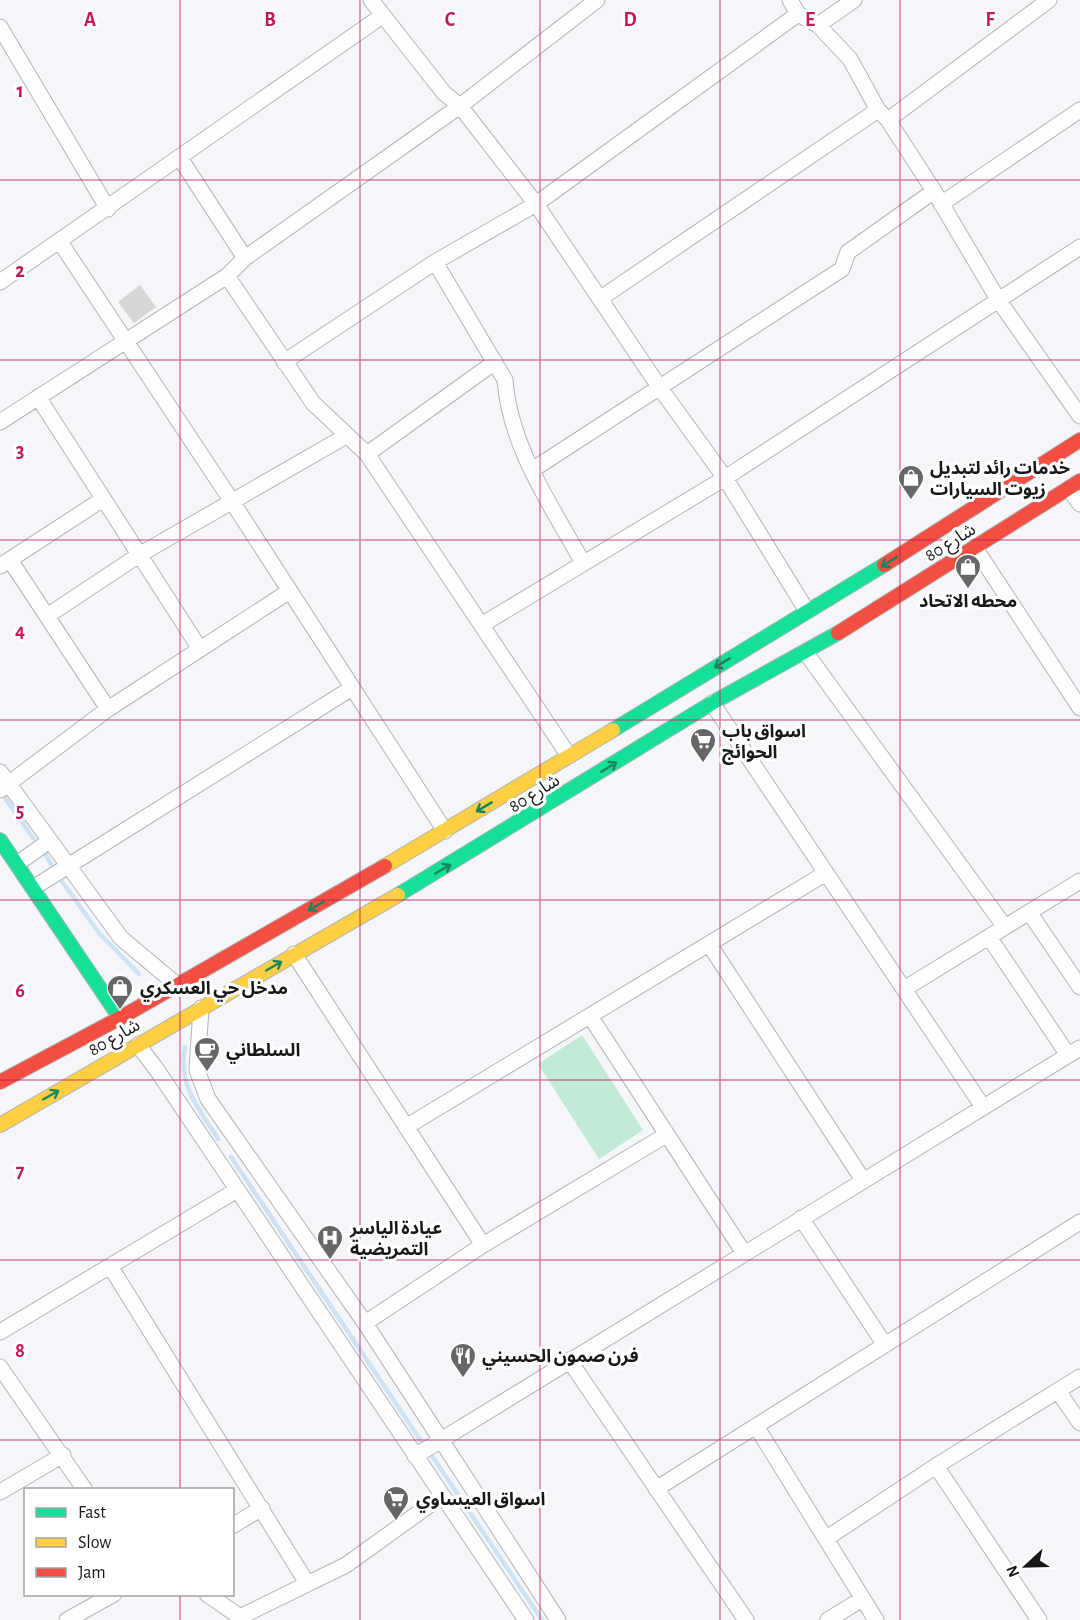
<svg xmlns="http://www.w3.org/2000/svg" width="1080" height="1620" viewBox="0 0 1080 1620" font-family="'Alegreya Sans','Noto Sans Arabic',sans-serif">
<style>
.green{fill:#c2ebd7}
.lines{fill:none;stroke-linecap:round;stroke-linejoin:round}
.stream{stroke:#cee2f4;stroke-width:4.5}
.building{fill:#d6d6d6}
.street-casing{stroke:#b3b4b6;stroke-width:17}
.fast-casing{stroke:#b3b4b6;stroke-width:16}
.slow-casing{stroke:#b3b4b6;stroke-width:16}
.jam-casing{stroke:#b3b4b6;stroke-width:16}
.street{stroke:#fdfefe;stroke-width:15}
.fast{stroke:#16e098;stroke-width:14}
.slow{stroke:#ffcf43;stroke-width:14}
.jam{stroke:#f24e42;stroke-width:14}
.oneway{stroke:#16865f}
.grid{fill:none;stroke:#c2185b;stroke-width:1.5;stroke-opacity:0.55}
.labels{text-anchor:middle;stroke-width:6;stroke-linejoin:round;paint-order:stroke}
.poi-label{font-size:18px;font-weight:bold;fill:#171819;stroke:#fff;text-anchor:start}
.street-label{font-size:18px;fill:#171819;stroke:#fff}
.grid-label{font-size:20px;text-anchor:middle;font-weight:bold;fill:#c2185b;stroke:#fff;stroke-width:6;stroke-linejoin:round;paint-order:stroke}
</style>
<rect width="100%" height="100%" fill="#f4f6f9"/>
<!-- green -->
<path class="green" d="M582 1035 643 1130 599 1159 538 1064Z"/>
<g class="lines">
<!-- stream -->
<path class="stream" d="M5 798 33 838
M45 854 51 864
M61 880 99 933 139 974
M185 1047C178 1086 198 1107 218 1139
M231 1157 421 1441
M432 1456 542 1620"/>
</g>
<!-- building -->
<path class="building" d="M140 285 156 307 134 323 118 302Z"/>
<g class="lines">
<defs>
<path id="street" d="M371 0 444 93 460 106 536 204 660 388 725 478 807 611
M790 0 798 14 818 25 850 59 878 110 888 120 934 191 999 301 1080 416
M818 25 854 0
M0 27 108 209
M888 120 1049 0
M180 158 245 258
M941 204 1080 110
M60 242 233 503 445 831
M435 262 505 380C510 447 551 505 583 563
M227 276 313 403 367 454 569 756
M0 282 382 16
M601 298 878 110
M284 362 435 262 536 204 798 14
M38 397 200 649
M0 422 227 276 245 258 460 106 597 0
M367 454 495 362
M532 470 842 269 848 252 934 191
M1069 489 1080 504
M975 548 1080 708
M10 560 108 709
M0 566 103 499
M47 616 139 555 346 436
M483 624 725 478 1080 247
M806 653 1005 927
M712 703 983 1107
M0 772 121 938 177 985
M0 790 108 709 288 592
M17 864 49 841
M33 888 352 688
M1029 912 1080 987
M989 937 1068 1055
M709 944 863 1180
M294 954 483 1245
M904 989 1080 881
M201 1008 197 1070 208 1099 365 1323 558 1620
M590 1016 744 1253
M138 1045 157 1070 526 1620
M406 1127 826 873
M801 1218 885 1345
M110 1266 307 1583
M365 1323 483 1245 666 1135
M0 1332 237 1190
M569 1360 746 1620
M0 1367 85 1490
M1058 1391 1080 1423
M756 1426 876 1620
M415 1456 1080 1048
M936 1466 1039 1620
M656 1489 1080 1222
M0 1492 63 1455
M232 1526 262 1508
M827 1538 936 1466 1080 1377
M207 1594 240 1617 346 1565 442 1496
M67 1620 114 1594
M828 1620 862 1599"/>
<path id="fast" d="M613 730 884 565
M0 840 120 1018
M398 895 712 703 838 633"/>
<path id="slow" d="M385 866 613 730
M0 1125 398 895"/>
<path id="jam" d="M884 565 1080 440
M838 633 1080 481
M0 1082 120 1018 385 866"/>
</defs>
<!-- street casing -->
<use href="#street" class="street-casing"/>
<!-- fast casing -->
<use href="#fast" class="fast-casing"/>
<!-- slow casing -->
<use href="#slow" class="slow-casing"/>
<!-- jam casing -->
<use href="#jam" class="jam-casing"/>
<!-- street -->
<use href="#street" class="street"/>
<!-- fast -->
<use href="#fast" class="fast"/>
<!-- slow -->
<use href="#slow" class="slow"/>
<!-- jam -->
<use href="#jam" class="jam"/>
</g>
<!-- one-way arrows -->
<defs><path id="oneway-shaft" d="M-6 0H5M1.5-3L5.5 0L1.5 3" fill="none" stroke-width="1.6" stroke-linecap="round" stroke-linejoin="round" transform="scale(1.5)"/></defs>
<g class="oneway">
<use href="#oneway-shaft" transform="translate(889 562) rotate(147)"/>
<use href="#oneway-shaft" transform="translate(722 663) rotate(149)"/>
<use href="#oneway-shaft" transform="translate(609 767) rotate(-32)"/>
<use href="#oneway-shaft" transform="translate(484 807) rotate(149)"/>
<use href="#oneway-shaft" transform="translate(443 869) rotate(-30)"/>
<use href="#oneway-shaft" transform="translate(316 906) rotate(150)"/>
<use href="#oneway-shaft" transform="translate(274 966) rotate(-30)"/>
<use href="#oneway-shaft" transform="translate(51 1095) rotate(-30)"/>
</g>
<!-- grid -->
<path class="grid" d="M180 0V1490M360 0V1620M540 0V1620M720 0V1620M900 0V1620M0 180H1080M0 360H1080M0 540H1080M0 720H1080M0 900H1080M0 1080H1080M0 1260H1080M0 1440H1080M180 1594V1620"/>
<!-- icons -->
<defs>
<symbol id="shop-pin" viewBox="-11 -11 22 30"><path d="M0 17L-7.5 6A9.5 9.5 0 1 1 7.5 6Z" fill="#646667" stroke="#fff"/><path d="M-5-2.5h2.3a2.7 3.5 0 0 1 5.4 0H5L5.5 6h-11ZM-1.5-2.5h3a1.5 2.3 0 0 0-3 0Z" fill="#fff"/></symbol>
<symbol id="supermarket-pin" viewBox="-11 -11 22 30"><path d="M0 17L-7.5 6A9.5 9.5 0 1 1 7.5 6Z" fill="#646667" stroke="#fff"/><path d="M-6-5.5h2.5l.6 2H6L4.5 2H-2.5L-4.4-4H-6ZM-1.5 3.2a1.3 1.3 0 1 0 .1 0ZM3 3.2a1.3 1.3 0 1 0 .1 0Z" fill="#fff"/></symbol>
<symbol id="cafe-pin" viewBox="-11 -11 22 30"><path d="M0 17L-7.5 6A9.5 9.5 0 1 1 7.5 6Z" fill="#646667" stroke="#fff"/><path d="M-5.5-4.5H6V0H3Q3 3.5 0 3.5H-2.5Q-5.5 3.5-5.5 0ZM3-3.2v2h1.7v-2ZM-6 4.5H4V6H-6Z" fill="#fff"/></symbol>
<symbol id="hospital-pin" viewBox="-11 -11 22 30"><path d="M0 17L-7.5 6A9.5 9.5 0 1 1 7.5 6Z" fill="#646667" stroke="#fff"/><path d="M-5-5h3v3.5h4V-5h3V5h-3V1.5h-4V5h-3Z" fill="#fff"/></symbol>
<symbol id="restaurant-pin" viewBox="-11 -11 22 30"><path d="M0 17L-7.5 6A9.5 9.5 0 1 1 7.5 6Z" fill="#646667" stroke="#fff"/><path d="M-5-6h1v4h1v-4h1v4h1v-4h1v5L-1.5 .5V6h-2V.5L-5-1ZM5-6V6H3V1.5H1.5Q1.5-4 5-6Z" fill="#fff"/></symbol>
</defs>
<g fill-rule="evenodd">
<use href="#shop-pin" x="896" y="463" width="30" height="40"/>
<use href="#shop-pin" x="953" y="552" width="30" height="40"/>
<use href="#supermarket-pin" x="688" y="726" width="30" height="40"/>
<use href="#shop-pin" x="105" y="973" width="30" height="40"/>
<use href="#cafe-pin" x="192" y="1035" width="30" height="40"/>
<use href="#hospital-pin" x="315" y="1223" width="30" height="40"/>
<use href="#restaurant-pin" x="448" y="1341" width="30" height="40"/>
<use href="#supermarket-pin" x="381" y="1484" width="30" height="40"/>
</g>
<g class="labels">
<!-- poi labels -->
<g class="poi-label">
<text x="930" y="474">خدمات رائد لتبديل<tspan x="930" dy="21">زيوت السيارات</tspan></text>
<text x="968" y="607" text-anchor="middle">محطه الاتحاد</text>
<text x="722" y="737">اسواق باب<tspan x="722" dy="21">الحوائج</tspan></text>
<text x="140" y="994">مدخل حي العسكري</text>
<text x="226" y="1056">السلطاني</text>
<text x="350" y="1234">عيادة الياسر<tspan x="350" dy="21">التمريضية</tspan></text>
<text x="482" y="1362">فرن صمون الحسيني</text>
<text x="416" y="1505">اسواق العيساوي</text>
</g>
<!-- street labels -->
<g class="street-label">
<text transform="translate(950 542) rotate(-32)" y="6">شارع 80</text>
<text transform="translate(534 793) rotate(-32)" y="6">شارع 80</text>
<text transform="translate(114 1037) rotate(-30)" y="6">شارع 80</text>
</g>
</g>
<g class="grid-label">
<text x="90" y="26">A</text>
<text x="270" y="26">B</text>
<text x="450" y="26">C</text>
<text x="630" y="26">D</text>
<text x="810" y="26">E</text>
<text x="990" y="26">F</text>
<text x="20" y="97">1</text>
<text x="20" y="277">2</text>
<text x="20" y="457">3</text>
<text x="20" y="637">4</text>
<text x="20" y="817">5</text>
<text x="20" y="997">6</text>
<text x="20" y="1177">7</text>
<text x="20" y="1357">8</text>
</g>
<!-- legend -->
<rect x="24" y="1488" width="210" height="108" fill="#ffffff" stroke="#a2a3a3" stroke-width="1.5"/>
<rect x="36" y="1508" width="30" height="9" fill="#16e098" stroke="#a2a3a3" stroke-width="1.5"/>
<text x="78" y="1518" font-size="18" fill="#171819">Fast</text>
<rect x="36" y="1538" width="30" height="9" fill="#ffcf43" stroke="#a2a3a3" stroke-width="1.5"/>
<text x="78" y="1548" font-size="18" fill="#171819">Slow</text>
<rect x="36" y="1568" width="30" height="9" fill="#f24e42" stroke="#a2a3a3" stroke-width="1.5"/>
<text x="78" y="1578" font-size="18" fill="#171819">Jam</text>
<!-- north arrow -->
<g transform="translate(1026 1566) rotate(248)" stroke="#ffffff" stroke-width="4.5" paint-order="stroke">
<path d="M0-4.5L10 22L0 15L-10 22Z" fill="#171819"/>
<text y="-9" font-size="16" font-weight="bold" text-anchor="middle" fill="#171819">N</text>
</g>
</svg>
